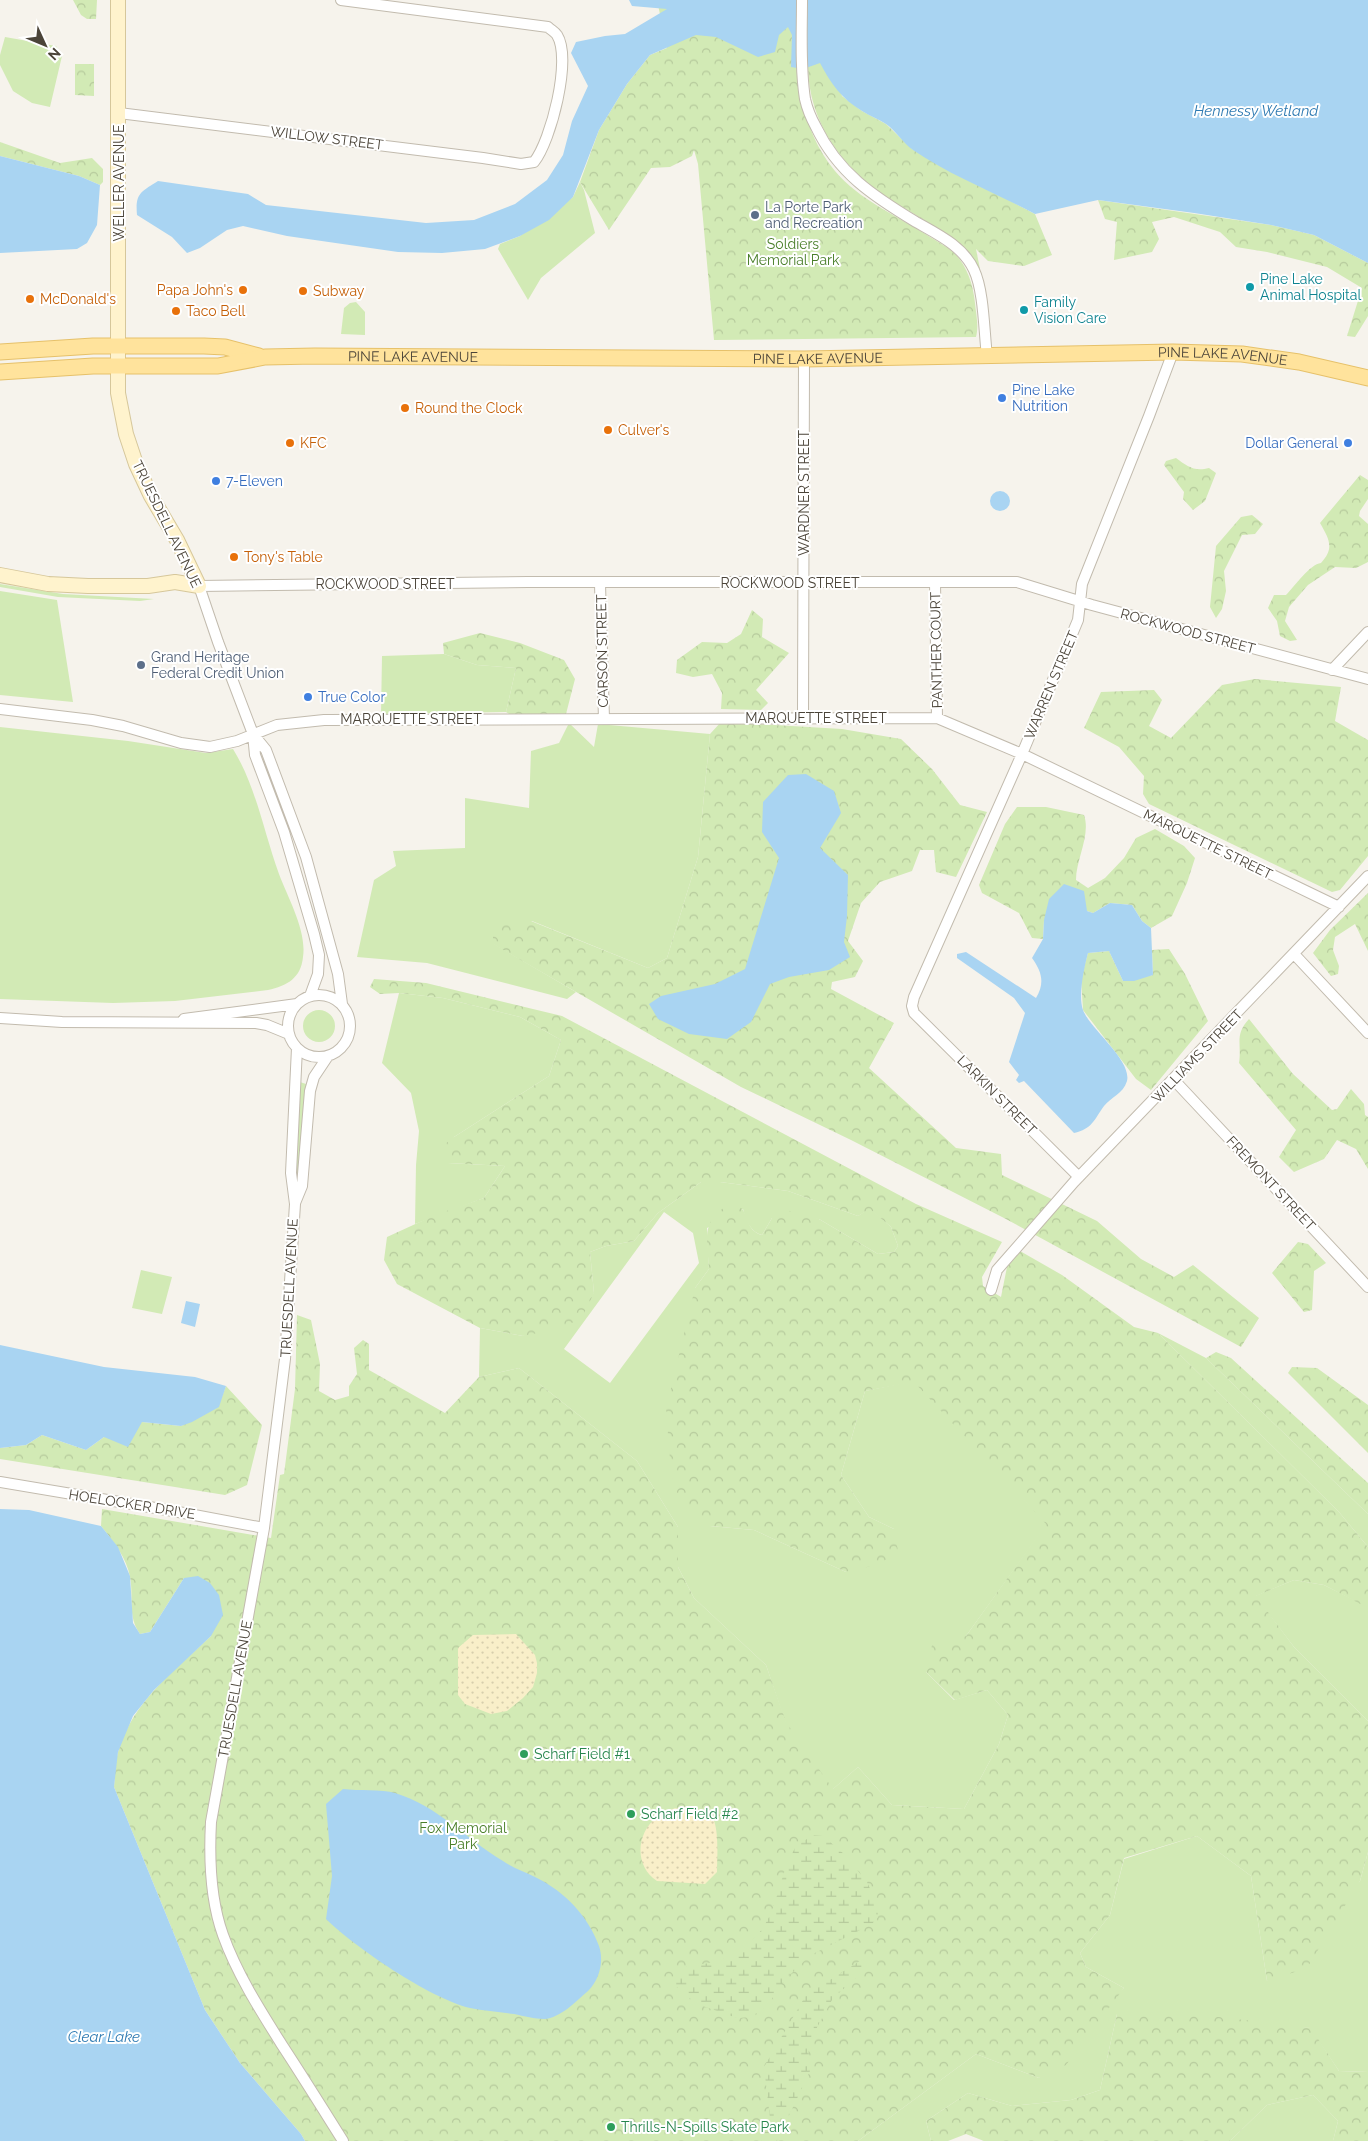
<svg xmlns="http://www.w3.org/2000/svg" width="1368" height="2141" viewBox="0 0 1368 2141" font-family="Raleway,sans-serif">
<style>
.grass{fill:#d2eab5;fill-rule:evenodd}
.forest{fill:url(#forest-crowns)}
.wetland{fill:url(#wetland-marsh)}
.sand{fill:url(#sand-dots)}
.water{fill:#a9d4f2}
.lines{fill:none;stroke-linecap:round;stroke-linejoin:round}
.street-casing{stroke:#c2bbae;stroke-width:12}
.secondary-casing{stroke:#d6c79b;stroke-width:16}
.primary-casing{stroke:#e6c16a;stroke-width:17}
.street{stroke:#fff;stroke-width:10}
.secondary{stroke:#fff3cd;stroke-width:14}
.primary{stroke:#ffe39c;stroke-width:15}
.service-dot{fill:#5c6f8a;stroke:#fff;stroke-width:2}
.culture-dot{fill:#0f9aa8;stroke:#fff;stroke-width:2}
.food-dot{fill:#e8710a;stroke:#fff;stroke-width:2}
.shop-dot{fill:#3f7fe0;stroke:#fff;stroke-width:2}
.leisure-dot{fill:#2e9e5b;stroke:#fff;stroke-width:2}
.labels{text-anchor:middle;stroke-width:4;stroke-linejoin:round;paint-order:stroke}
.street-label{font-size:14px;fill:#4b4439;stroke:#fff}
.service-label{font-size:14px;fill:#4e5e75;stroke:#fff;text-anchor:start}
.park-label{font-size:14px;fill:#4a7f2a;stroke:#fff}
.culture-label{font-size:14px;fill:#0d838f;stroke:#fff;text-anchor:start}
.food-label{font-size:14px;fill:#c56008;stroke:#fff;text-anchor:start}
.shop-label{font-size:14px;fill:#366cbe;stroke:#fff;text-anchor:start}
.leisure-label{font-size:14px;fill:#27864d;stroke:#fff;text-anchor:start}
.water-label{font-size:15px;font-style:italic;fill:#2e7ab2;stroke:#fff}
</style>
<defs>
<pattern id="forest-crowns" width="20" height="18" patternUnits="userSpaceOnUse" patternTransform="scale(1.25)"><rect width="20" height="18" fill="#d2eab5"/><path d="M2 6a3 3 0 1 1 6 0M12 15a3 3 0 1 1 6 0" fill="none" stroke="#b6ca9c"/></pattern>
<pattern id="wetland-marsh" width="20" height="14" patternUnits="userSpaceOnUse" patternTransform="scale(1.25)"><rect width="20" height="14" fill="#d2eab5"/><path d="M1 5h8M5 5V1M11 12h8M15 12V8" fill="none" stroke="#b6ca9c"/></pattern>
<pattern id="sand-dots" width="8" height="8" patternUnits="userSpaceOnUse" patternTransform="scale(1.25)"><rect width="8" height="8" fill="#f9efc9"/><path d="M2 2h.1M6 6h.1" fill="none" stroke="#d7cead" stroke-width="1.8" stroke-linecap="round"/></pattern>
</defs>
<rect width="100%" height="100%" fill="#f6f3ec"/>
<!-- grass -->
<path class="grass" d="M5 37 56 46 62 56 50 107 32 103 13 91 0 65V55Z
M580 182 584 190 595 233 541 278 528 300 498 249 500 244 520 236 573 197Z
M356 302 365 312V335L341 334 344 308 350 303Z
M0 584 63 594 154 599 140 601 58 597 0 587Z
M0 591 57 600 73 702 0 695Z
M444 654 477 665 516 668 506 712 381 714 382 656Z
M569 723 594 747 598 724 710 734 698 857 667 958 648 968 532 921 494 944 576 992 567 999 427 963 357 957 374 880 396 866 393 851 465 848V798L529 808 531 751 559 743Z
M0 727 128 741 206 753 233 749C256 786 264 833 279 874 288 898 307 931 303 957 301 978 287 986 268 990L175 1001 113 1003 0 999Z
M399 993 443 998 520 1017 561 1040 549 1076 454 1137 448 1163 505 1166 484 1198 415 1224 416 1165 419 1131 411 1093 382 1063Z
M303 1026a16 16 0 1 1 32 0a16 16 0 1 1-32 0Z
M300 1082 306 1084 300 1184 294 1181Z
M701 1182H720L788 1191 858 1216 870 1208 891 1227 898 1246 894 1252 878 1254 819 1219 772 1218 762 1235C750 1232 746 1220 743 1209L707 1228 709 1269 695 1288 710 1526 754 1530 846 1572 894 1529 869 1517 841 1475 865 1391 914 1381 1047 1524 966 1636 926 1672 954 1700 987 1690 1008 1715 999 1744 964 1809 892 1805 858 1767 832 1790 787 1727 766 1665 694 1598 678 1567V1527L637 1461 519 1368 479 1377 480 1328 523 1336 594 1293 590 1252 606 1246 634 1241 658 1213ZM664 1212 693 1233 699 1263 610 1383 564 1349Z
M141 1270 172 1277 162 1314 132 1308Z
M1158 1333 1206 1358 1368 1514V1547L1339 1512Z
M1294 1580 1324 1585 1368 1607V1721L1294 1647 1255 1596Z
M1197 1836 1251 1876 1267 1981 1360 1881 1368 1852V2072L1339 2071 1310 2028 1117 2014 1100 2090 1071 2100 1012 2106 968 2093 926 2121 931 2141H858L976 2054 1039 2078 1124 1988 1086 1967 1080 1953 1110 1915 1124 1859Z
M1313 2095 1338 2121 1333 2141H1230L1267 2105Z"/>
<!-- forest -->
<path class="forest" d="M73 0H97L96 19H87L81 15Z
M657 0 793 24C798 77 799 127 835 171 859 200 898 216 930 237 938 242 946 246 953 252 967 265 973 284 975 303 976 314 979 326 976 337L714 340 698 164 694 150 692 156 670 167 651 168 609 230 580 182 599 130 627 84 650 55 667 48Z
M817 0 842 96 862 111 886 124 912 149 1035 214 1052 255 1024 266 988 261 976 249 980 269C957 237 927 222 894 202 844 171 806 122 808 60 809 40 814 20 817 0Z
M75 64H94V96L75 95Z
M0 142 60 163 92 158 103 169V182L100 185 79 176 0 156Z
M1098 200 1271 225 1314 235 1368 263V316L1355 337 1347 336 1362 288 1327 267 1267 252 1236 247 1220 232 1174 217 1152 222 1159 239 1152 252 1114 260 1117 222 1105 219Z
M1176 458C1187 466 1194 472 1209 468L1216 473 1205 501 1193 510 1183 499 1184 492 1164 465 1166 461Z
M1360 475 1368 480V499L1360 511 1359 516 1368 524V562L1356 568 1335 567 1308 585 1289 607 1285 621 1297 640 1290 641 1280 636 1277 621 1268 608 1274 595H1286C1295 586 1310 564 1321 563 1335 548 1329 539 1320 523Z
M1252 515 1263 524 1255 534 1242 535 1224 571 1226 591 1222 609 1216 618 1210 607 1216 546 1241 517Z
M752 610 763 619 762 637 789 653 756 690 768 703 761 710 721 709 722 693 712 674 693 677 676 673 677 660 702 642 727 643 741 634Z
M480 633 520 643 564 660 575 679 566 714 511 715 506 712 516 668 477 665 444 654 443 643Z
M1255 679 1341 687 1335 721 1368 740V856L1340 890 1332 892 1149 804 1143 794 1144 776 1119 747 1084 728 1101 692 1154 690 1162 700 1149 726 1171 738 1222 685Z
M721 722 842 729 901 739 932 769 960 805 987 812 956 877 936 872 934 850H920L912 871 880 882 861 903 848 941 863 961 855 977 832 982 831 989 894 1023 869 1068 956 1148 1001 1154 1002 1175 1097 1221 1141 1259 1174 1277 1193 1265 1259 1318 1241 1347 1004 1218 851 1140 741 1087 493 944V923L531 921 648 968 667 958 698 857 710 734Z
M1017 807H1046L1084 815C1091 835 1076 859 1076 880L1088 888 1105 878 1124 858 1136 838 1155 829 1184 846 1195 858 1187 883 1172 916 1151 928 1142 921 1132 905 1110 903 1093 913 1087 911 1044 920 1043 939 1032 938 1019 913 982 893 979 885 1005 824Z
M1368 893V951L1355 924 1335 937 1333 950 1339 966 1338 974 1331 976 1313 953 1330 930Z
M1169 949 1185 974 1208 1021 1151 1090 1136 1079 1083 1010 1081 978 1088 953 1109 951 1123 981 1153 975 1152 950Z
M374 979 426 983 562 1016 916 1204 1002 1242 982 1277 983 1286 1001 1297 1007 1267 1020 1251 1062 1275 1134 1327 1158 1333 1339 1512 1368 1547V1608L1324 1585 1294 1580 1256 1596 1294 1647 1368 1721V1852L1360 1881 1307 1968 1267 1981 1251 1876 1197 1836 1124 1858 1110 1915 1080 1953 1086 1967 1124 1988 1066 2065 1039 2078 976 2054 858 2141H305L301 2134 240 2063 205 2010 114 1787C115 1776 115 1763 118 1752 132 1702 175 1670 211 1636L184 1578 150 1632 140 1634C127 1615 134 1599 130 1577 127 1558 113 1541 101 1526L102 1509 271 1538 280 1475 284 1474 295 1389 297 1315 311 1320 320 1364 319 1391 335 1400 349 1396V1386L357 1374 354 1348 363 1340 369 1344V1370L445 1413 479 1377 519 1368 637 1461 678 1527V1567L694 1598 766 1665 786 1722 833 1789 858 1767 892 1805 964 1809 999 1744 1008 1715 987 1690 955 1700 926 1672 932 1645 966 1636 1046 1524 914 1382 865 1391 841 1475 869 1517 894 1529 898 1551 880 1564 846 1572 754 1530 710 1526 680 1503 671 1472 666 1409 695 1288 709 1269C707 1236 700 1220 733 1202 736 1204 741 1207 743 1210 749 1220 748 1231 762 1235L772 1218 786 1210 819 1219 878 1254 894 1252 898 1246 891 1227 870 1209 858 1216 788 1191 720 1182H701L658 1213 634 1241 606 1246 590 1252 594 1293 581 1319 557 1329 523 1336 480 1328 397 1284 384 1260 387 1237 435 1215 484 1198 505 1166 448 1163 440 1148 454 1137 549 1076 561 1040 520 1017 443 998 399 993 380 994 370 987Z
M1249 1019 1293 1074 1332 1110 1337 1109 1351 1089 1364 1104 1365 1115 1368 1117V1169L1356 1149 1337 1140 1324 1159 1294 1172 1279 1157 1296 1130 1239 1063C1242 1044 1234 1035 1249 1019Z
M1298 1242 1308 1244 1326 1263 1314 1271 1312 1310 1304 1312 1272 1273Z
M1216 1352 1231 1358 1368 1483V1514L1206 1358Z
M1292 1367 1317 1368 1368 1405V1453L1288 1373Z
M226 1386 262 1425 247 1485 225 1495 0 1459V1448L26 1445 42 1435 86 1450 104 1437 142 1422 181 1426 218 1407Z
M1185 2013 1311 2028 1339 2071 1368 2072V2141H1333L1338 2121 1313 2095 1267 2105 1230 2141H984L966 2134 948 2141H931L926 2121 968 2093 1012 2106 1071 2100 1100 2090 1117 2014Z"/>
<!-- wetland -->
<path class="wetland" d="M812 1835 823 1836 844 1854 867 1882 877 1904 878 1917 872 1924 809 1956 786 1979 766 2007 753 2017 737 2018 700 2005 679 1991 674 1980C685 1960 695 1967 713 1962 728 1958 741 1949 753 1939 777 1918 777 1883 791 1856 793 1853 794 1848 797 1846 801 1842 807 1840 812 1835Z
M863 1959V1972L833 1998 808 2044 810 2071 777 2141H761L770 2118 764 2067 806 1995Z"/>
<!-- sand -->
<path class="sand" d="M516 1634 535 1655 537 1663V1673L533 1687 523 1698 507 1711 491 1714 465 1704 458 1695V1648L473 1635Z
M675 1808C685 1810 701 1809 710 1815 720 1822 717 1860 717 1872L705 1884 657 1881C634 1866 636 1833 657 1817 662 1813 670 1811 675 1808Z"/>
<!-- water -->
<path class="water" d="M629 0H1368V263L1314 235 1271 225 1194 213 1098 200 1035 214C994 192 951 176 913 150 903 143 896 131 886 124 878 119 870 116 862 111 842 99 831 84 820 63L803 69 791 67 792 35 788 27 779 35 775 52 758 57 716 37 696 35 650 55 627 84 599 130 573 197 549 220 520 236 485 249 442 253 398 252 287 236 243 226 227 230 200 248 187 253 172 237 137 215C135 193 141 192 158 181L248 194 266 205 426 223 474 220 515 204 547 180 563 155 572 121 588 86 571 53 576 42 605 36 625 34 667 9 632 6Z
M0 156 79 176 100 185 97 225 87 243 77 249 0 253Z
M990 501a10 10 0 1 1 20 0a10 10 0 1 1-20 0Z
M806 774 834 791 841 813 820 848 848 875 847 916 844 942 850 957 829 970 789 977 770 984 751 1022 727 1039 689 1034 658 1019 649 1004 661 996 715 984 745 969 779 858 762 832 763 802 788 775Z
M1064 884 1084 891 1087 911 1093 913 1110 903 1132 905 1142 921 1151 928 1153 975 1134 981H1123L1109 951 1088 953C1084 968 1078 996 1083 1010 1090 1029 1132 1060 1127 1081 1123 1094 1111 1097 1104 1106 1094 1120 1092 1129 1074 1133L1024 1081 1019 1083 1016 1080 1019 1075 1009 1062 1025 1013 1014 998 957 958V954L966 952 1036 998C1045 983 1042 972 1032 958L1043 939 1044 920 1049 899Z
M186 1301 200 1304 195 1327 181 1323Z
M0 1345 104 1367 195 1377 226 1386 219 1407 192 1422 181 1426 142 1422 128 1447 104 1437 86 1450 42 1435 26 1445 0 1448Z
M0 1509 29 1510 101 1526 118 1547 130 1576 133 1623 140 1634 150 1632 184 1578 198 1576 210 1583 219 1595 223 1615 211 1636 154 1690 133 1716 118 1752 114 1787 205 2010 240 2063 301 2134 305 2141H0Z
M343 1789C358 1791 382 1789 395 1793 438 1806 466 1839 503 1861 513 1868 526 1872 537 1878 565 1892 588 1916 599 1946 604 1961 600 1979 588 1991 576 2001 561 2018 544 2019 535 2019 524 2016 514 2014 500 2012 484 2011 470 2008 429 1998 356 1948 326 1919L332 1876 326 1804Z"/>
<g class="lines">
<defs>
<path id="street" d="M802 0C802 32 800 67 805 99 807 108 811 118 816 127 838 173 873 196 916 222 937 234 963 246 974 270 984 291 984 332 987 356
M119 113 483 158 521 164 534 162C551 141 572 59 557 35 555 32 551 30 548 27L341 0
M935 582 937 718
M600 584 604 719
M1332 670 1368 632
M0 709 92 720 123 726 181 743 210 747 237 741 277 725 324 720 937 718 1022 754 1339 907
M803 717 804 359
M253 734 266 750 306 857 338 974 342 1004
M1294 954 1368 1033
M288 1026a31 31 0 1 1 62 0a31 31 0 1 1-62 0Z
M310 996 318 974 319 955 314 934 284 832 255 755 253 734 218 642 199 586 528 582H1017L1092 605 1368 679
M0 1018 62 1022 256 1023 267 1025 289 1034
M184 1019 297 1004
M297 1048 291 1173 295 1204 285 1359 264 1528 211 1822C209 1859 210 1899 223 1935 237 1974 260 2010 282 2045 303 2077 323 2109 343 2141
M1174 1080 1368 1287
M1079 1177 914 1013 912 1006 914 997 1022 754 1078 620 1082 584 1149 416 1173 352
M295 1203 302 1186 310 1091 314 1077 328 1056
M991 1290 997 1270 1074 1182 1368 876
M0 1482 173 1511 264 1528"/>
<path id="secondary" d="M118 0V393L126 434 136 464 151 496 177 540 199 586
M0 575 48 584 88 586H148L175 582 199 586"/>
<g id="primary">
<path d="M0 352 93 346H204L225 347 259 356"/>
<path id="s1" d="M0 372 93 366H218L265 357 315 356 804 359 1173 352 1242 354 1299 362 1368 378"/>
</g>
</defs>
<!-- street casing -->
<use href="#street" class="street-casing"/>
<!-- secondary casing -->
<use href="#secondary" class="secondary-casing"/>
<!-- primary casing -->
<use href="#primary" class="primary-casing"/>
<!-- street -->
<use href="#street" class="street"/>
<!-- secondary -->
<use href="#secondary" class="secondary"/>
<!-- primary -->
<use href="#primary" class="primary"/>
</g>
<!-- markers -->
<g class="service-dot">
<circle cx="755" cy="215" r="5"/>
<circle cx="141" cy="665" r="5"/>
</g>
<g class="culture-dot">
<circle cx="1250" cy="287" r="5"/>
<circle cx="1024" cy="310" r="5"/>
</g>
<g class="food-dot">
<circle cx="243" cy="290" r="5"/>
<circle cx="303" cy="291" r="5"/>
<circle cx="30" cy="299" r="5"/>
<circle cx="176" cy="311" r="5"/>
<circle cx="405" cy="408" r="5"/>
<circle cx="608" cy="430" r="5"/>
<circle cx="290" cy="443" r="5"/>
<circle cx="234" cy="557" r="5"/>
</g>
<g class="shop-dot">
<circle cx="1002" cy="398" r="5"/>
<circle cx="1348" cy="443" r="5"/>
<circle cx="216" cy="481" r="5"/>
<circle cx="308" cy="697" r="5"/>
</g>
<g class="leisure-dot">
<circle cx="524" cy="1754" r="5"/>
<circle cx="631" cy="1814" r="5"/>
<circle cx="611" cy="2127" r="5"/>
</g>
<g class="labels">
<!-- street labels -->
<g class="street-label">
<text transform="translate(327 138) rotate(7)" y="5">WILLOW STREET</text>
<text transform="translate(119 183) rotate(-90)" y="5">WELLER AVENUE</text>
<text dy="5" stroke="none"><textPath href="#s1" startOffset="414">PINE LAKE AVENUE</textPath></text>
<text dy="5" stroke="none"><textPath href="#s1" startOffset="1224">PINE LAKE AVENUE</textPath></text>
<text dy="5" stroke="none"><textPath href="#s1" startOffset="819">PINE LAKE AVENUE</textPath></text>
<text transform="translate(804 493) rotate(-90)" y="5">WARDNER STREET</text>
<text transform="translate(167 524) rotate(64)" y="5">TRUESDELL AVENUE</text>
<text x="790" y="588">ROCKWOOD STREET</text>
<text x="385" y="589">ROCKWOOD STREET</text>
<text transform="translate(1188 631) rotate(15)" y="5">ROCKWOOD STREET</text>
<text transform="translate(936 650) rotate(-91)" y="5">PANTHER COURT</text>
<text transform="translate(602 651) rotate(-91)" y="5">CARSON STREET</text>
<text transform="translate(1051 685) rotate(-67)" y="5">WARREN STREET</text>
<text x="816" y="723">MARQUETTE STREET</text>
<text x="411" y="724">MARQUETTE STREET</text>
<text transform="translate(1208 844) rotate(26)" y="5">MARQUETTE STREET</text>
<text transform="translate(1197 1056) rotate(-46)" y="5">WILLIAMS STREET</text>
<text transform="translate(997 1095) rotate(45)" y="5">LARKIN STREET</text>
<text transform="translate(1271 1183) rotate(47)" y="5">FREMONT STREET</text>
<text transform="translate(289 1288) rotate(-87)" y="5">TRUESDELL AVENUE</text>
<text transform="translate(132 1504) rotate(9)" y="5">HOELOCKER DRIVE</text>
<text transform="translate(235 1689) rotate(-80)" y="5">TRUESDELL AVENUE</text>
</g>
<!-- service labels -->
<g class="service-label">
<text x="765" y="212">La Porte Park<tspan x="765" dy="16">and Recreation</tspan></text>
<text x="151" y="662">Grand Heritage<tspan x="151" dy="16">Federal Credit Union</tspan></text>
</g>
<!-- park labels -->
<g class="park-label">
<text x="793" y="249">Soldiers<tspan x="793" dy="16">Memorial Park</tspan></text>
<text x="463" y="1833">Fox Memorial<tspan x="463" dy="16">Park</tspan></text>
</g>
<!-- culture labels -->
<g class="culture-label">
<text x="1260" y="284">Pine Lake<tspan x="1260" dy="16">Animal Hospital</tspan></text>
<text x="1034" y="307">Family<tspan x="1034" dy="16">Vision Care</tspan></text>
</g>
<!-- food labels -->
<g class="food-label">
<text x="233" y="295" text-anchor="end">Papa John's</text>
<text x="313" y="296">Subway</text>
<text x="40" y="304">McDonald's</text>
<text x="186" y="316">Taco Bell</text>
<text x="415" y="413">Round the Clock</text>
<text x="618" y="435">Culver's</text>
<text x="300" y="448">KFC</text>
<text x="244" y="562">Tony's Table</text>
</g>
<!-- shop labels -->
<g class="shop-label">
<text x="1012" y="395">Pine Lake<tspan x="1012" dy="16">Nutrition</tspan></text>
<text x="1338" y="448" text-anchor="end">Dollar General</text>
<text x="226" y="486">7-Eleven</text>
<text x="318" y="702">True Color</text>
</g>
<!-- leisure labels -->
<g class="leisure-label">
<text x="534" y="1759">Scharf Field #1</text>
<text x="641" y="1819">Scharf Field #2</text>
<text x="621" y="2132">Thrills-N-Spills Skate Park</text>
</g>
<!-- water labels -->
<g class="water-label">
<text x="1256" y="116">Hennessy Wetland</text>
<text x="104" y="2042">Clear Lake</text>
</g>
</g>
<!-- north arrow -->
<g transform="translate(45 45) rotate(134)" stroke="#ffffff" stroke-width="4" paint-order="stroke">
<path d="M0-4L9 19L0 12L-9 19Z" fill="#4b4439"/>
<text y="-8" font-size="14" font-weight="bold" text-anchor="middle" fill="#4b4439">N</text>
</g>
</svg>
